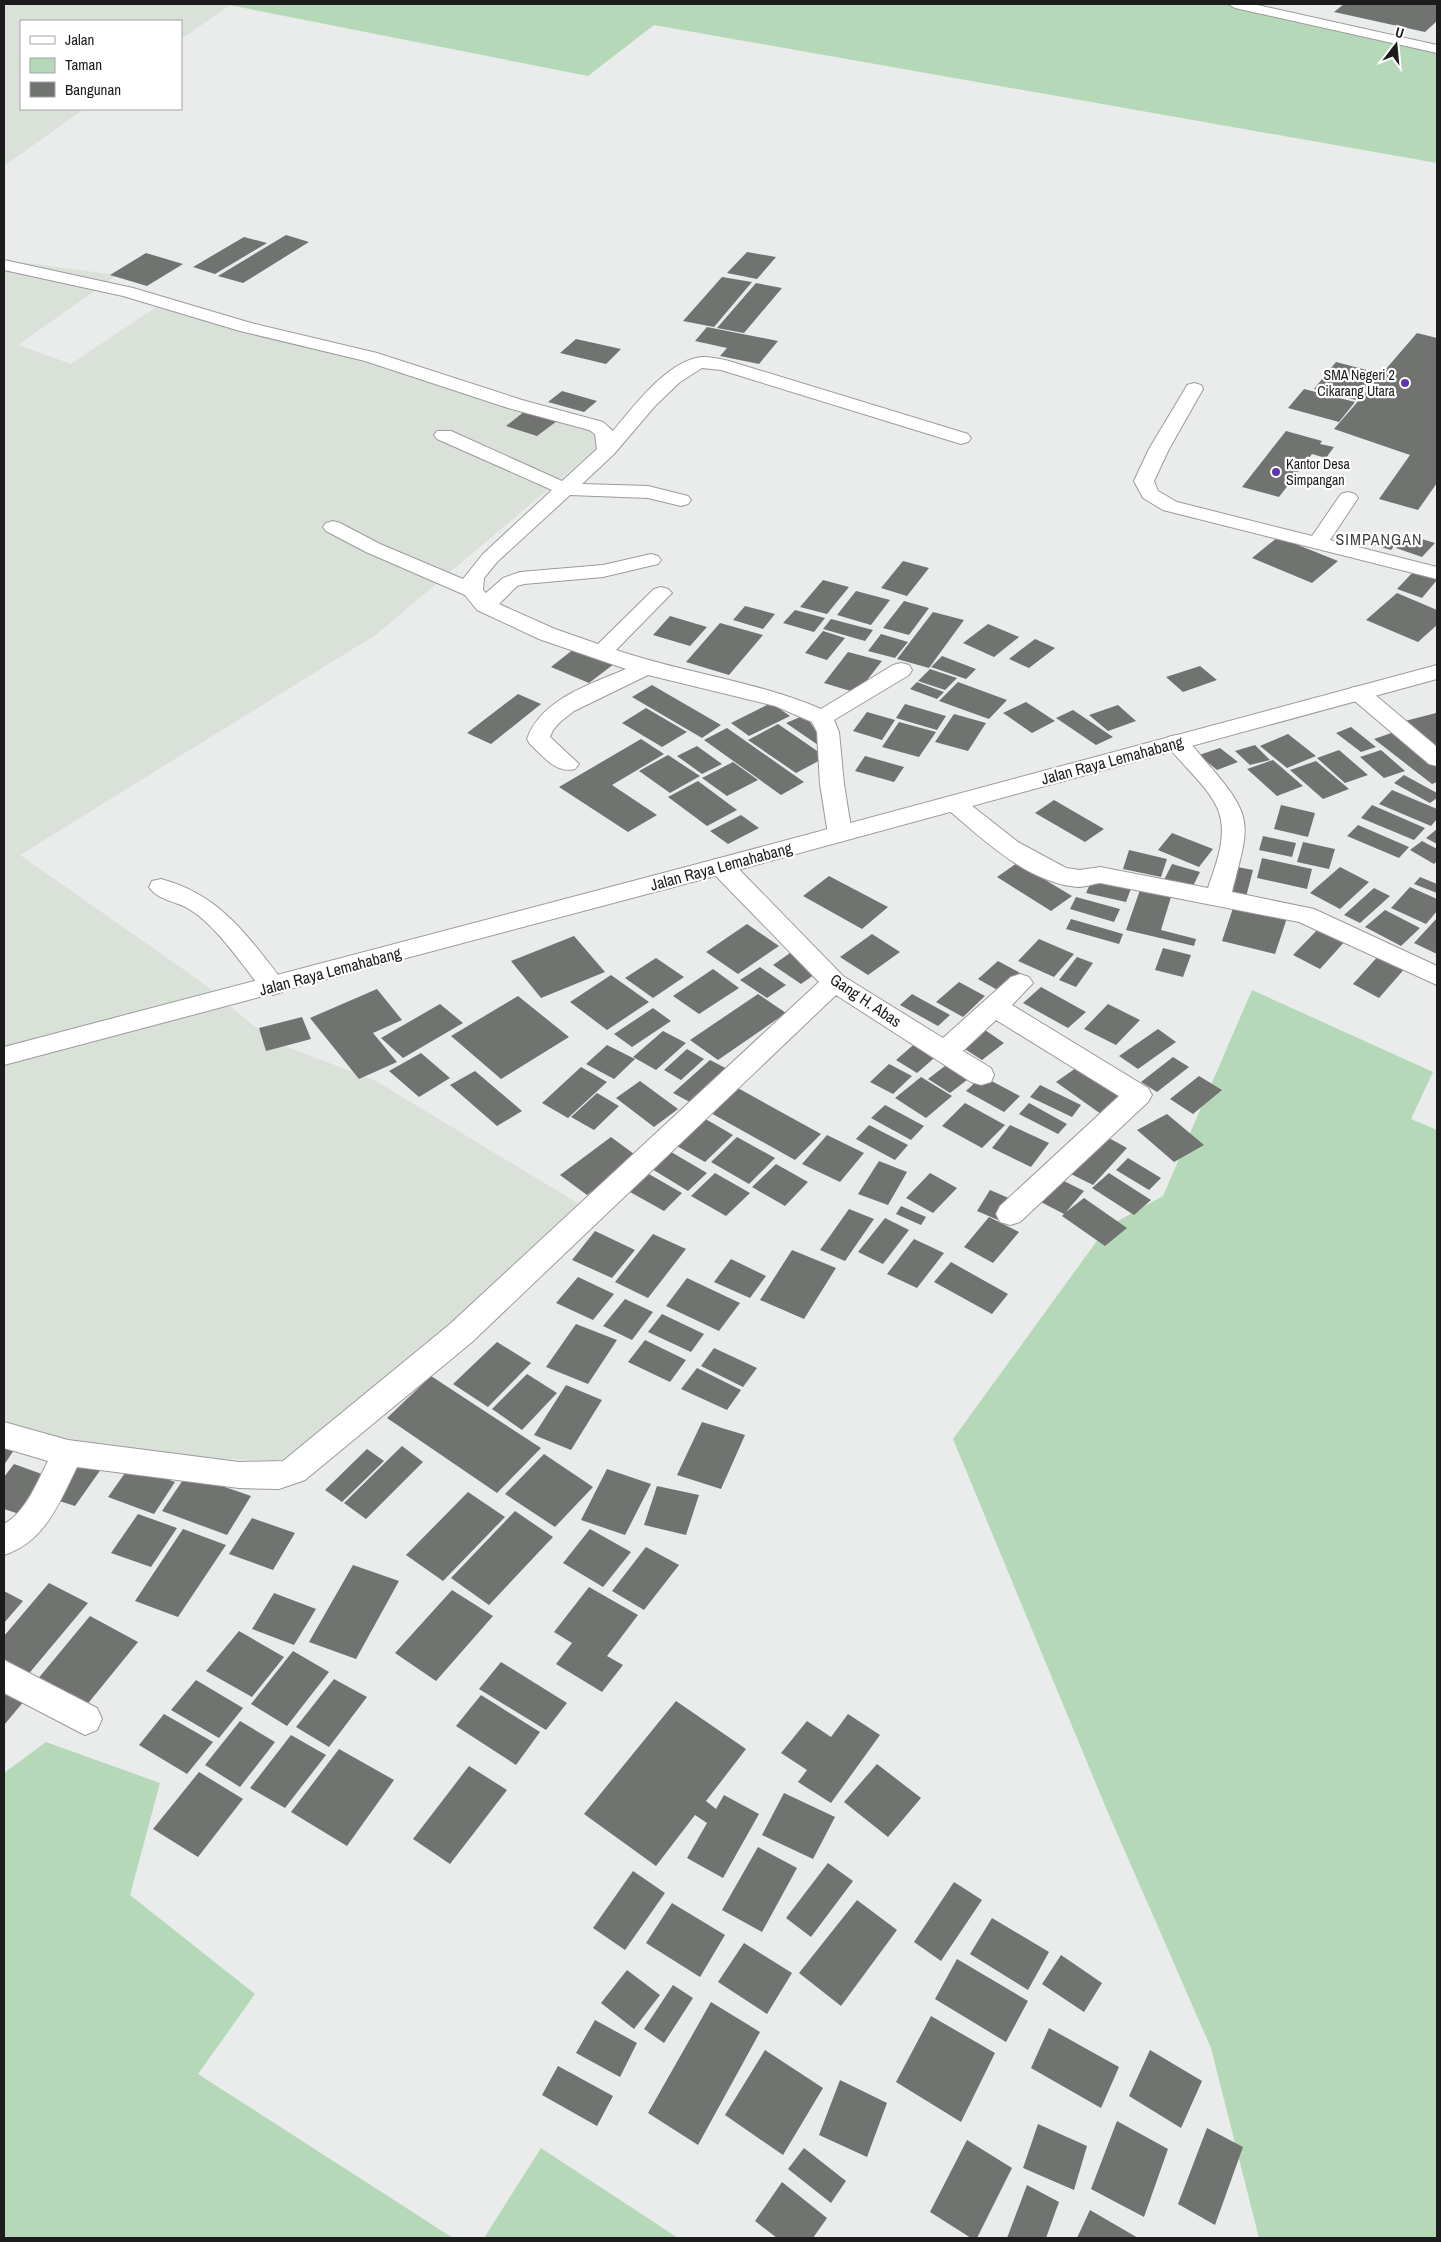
<svg xmlns="http://www.w3.org/2000/svg" width="1441" height="2242" viewBox="0 0 1441 2242" font-family="'Archivo Narrow',sans-serif">
<style>
.built{fill:#d9e1d9}
.green{fill:#b5d9b8}
.building{fill:#717371}
.lines{fill:none;stroke-linecap:round;stroke-linejoin:round}
.minor-casing{stroke:#9a9c9a;stroke-width:2}
.primary-casing{stroke:#9a9c9a;stroke-width:2}
.minor{fill:#fff;fill-rule:evenodd}
.primary{fill:#fff;fill-rule:evenodd}
.poi-dot{fill:#6135ac;stroke:#fff;stroke-width:2}
.labels{text-anchor:middle;stroke-width:4.5;stroke-linejoin:round;paint-order:stroke}
.far-poi-label{font-size:14px;fill:#1b1c1b;stroke:#fff;text-anchor:end}
.far-quarter-label{font-size:16px;letter-spacing:1px;fill:#3e403f;stroke:#fff}
.street-label{font-size:16px;fill:#1b1c1b;stroke:#fff}
</style>
<rect width="100%" height="100%" fill="#e9ecea"/>
<!-- built -->
<path class="built" d="M4 4H232L181 39V21H21V109H84L4 166Z
M4 260 117 275 18 345 71 364 164 302 611 436 377 634 20 855 200 981 272 1041 376 1081 594 1213 298 1461 76 1455 4 1429Z"/>
<!-- green -->
<path class="green" d="M232 4H1226L1437 52V163L654 25 588 76 229 5Z
M1252 990 1433 1072 1411 1119 1437 1130V2238H1259L1211 2048 1106 1808 953 1439 1107 1227 1163 1196Z
M46 1742 160 1783 130 1895 255 1994 198 2074 453 2238H4V1773Z
M541 2148 678 2238H484Z"/>
<!-- building -->
<path class="building" d="M1344 4H1437V21L1425 32 1334 12Z
M286 235 309 242 243 283 218 276Z
M244 237 267 243 215 274 193 267Z
M747 252 776 257 757 279 727 273Z
M146 253 183 264 147 286 110 275Z
M722 277 752 282 714 327 683 321Z
M756 283 782 288 744 333 717 328Z
M707 327 778 341 759 364 720 356 727 348 695 341Z
M1417 333 1437 338V483L1418 510 1379 499 1410 455 1334 429Z
M576 339 621 349 606 364 560 353Z
M1336 362 1378 373 1356 400 1314 389Z
M1304 389 1355 402 1339 422 1288 408Z
M562 391 597 401 584 412 548 402Z
M525 411 557 421 537 436 506 426Z
M1286 431 1322 441 1320 444 1334 447 1326 458 1312 454 1279 497 1242 487Z
M1408 535 1435 543 1422 557 1396 548Z
M1278 537 1338 561 1312 583 1252 558Z
M1377 541 1394 546 1391 550 1374 545Z
M903 561 929 568 907 596 881 588Z
M1414 571 1437 580 1422 598 1397 589Z
M823 580 849 587 827 614 800 607Z
M856 591 890 600 871 625 837 615Z
M1397 593 1437 610V625L1418 642 1366 620Z
M904 601 929 608 909 635 883 628Z
M745 606 775 614 763 629 733 620Z
M795 610 825 618 814 632 783 623Z
M933 612 964 620 929 668 897 659Z
M670 616 707 627 690 646 653 635Z
M831 619 873 630 865 641 823 629Z
M720 623 763 635 729 675 686 662Z
M988 624 1019 637 994 657 963 643Z
M823 631 845 638 827 660 805 653Z
M881 634 908 642 895 658 868 651Z
M1035 639 1055 648 1029 668 1009 659Z
M575 648 614 664 589 683 551 667Z
M848 652 882 661 857 693 824 683Z
M942 656 976 669 966 679 931 667Z
M1200 666 1217 680 1183 692 1166 677Z
M930 669 957 678 945 690 918 681Z
M917 682 944 692 937 699 910 689Z
M958 682 1007 700 989 719 939 701Z
M652 685 721 725 702 738 632 697Z
M518 694 541 704 491 744 467 733Z
M1026 702 1055 721 1032 733 1003 713Z
M771 703 790 716 749 736 731 723Z
M905 704 946 716 937 730 896 718Z
M1118 705 1136 721 1108 731 1089 715Z
M646 708 687 732 662 747 622 723Z
M1073 710 1113 737 1096 745 1056 718Z
M867 712 895 720 882 740 853 731Z
M1436 713 1437 714V753L1405 721Z
M954 714 986 723 968 751 935 742Z
M805 715 823 741 821 747 786 723Z
M899 722 936 732 919 757 882 747Z
M778 724 826 757 796 773 748 740Z
M1351 727 1376 747 1361 752 1336 733Z
M727 728 804 782 781 795 704 740Z
M1397 731 1437 762V782L1432 784 1374 739Z
M1288 734 1316 756 1287 768 1260 746Z
M641 739 664 754 612 785 657 815 628 832 559 787Z
M1255 745 1270 760 1250 765 1235 751Z
M697 746 722 764 702 774 677 756Z
M1220 748 1238 762 1217 770 1199 755Z
M1339 750 1368 775 1345 783 1317 758Z
M1381 750 1405 771 1384 778 1360 757Z
M668 755 700 776 670 793 639 771Z
M865 756 904 767 894 782 855 771Z
M1273 760 1303 786 1277 796 1247 769Z
M1316 761 1349 789 1323 799 1290 770Z
M733 762 758 780 727 796 702 778Z
M1404 775 1437 793V798L1430 803 1394 783Z
M698 781 737 810 707 826 668 797Z
M1392 790 1437 809V819L1431 826 1379 804Z
M1054 800 1104 829 1085 842 1035 813Z
M1281 805 1315 813 1308 837 1274 829Z
M1372 805 1425 828 1414 840 1361 818Z
M741 815 759 828 728 844 710 831Z
M1358 825 1409 847 1399 858 1347 836Z
M1437 829V844L1426 838Z
M1172 833 1213 849 1199 867 1158 850Z
M1263 836 1296 843 1292 857 1259 850Z
M1422 841 1437 849V861L1434 864 1410 850Z
M1303 842 1335 849 1329 869 1297 862Z
M1129 850 1167 859 1161 877 1123 869Z
M1262 858 1312 869 1307 889 1257 878Z
M1017 863 1072 896 1051 911 997 877Z
M1172 864 1200 872 1192 888 1164 880Z
M1232 866 1253 870 1246 897 1225 893Z
M1340 867 1369 882 1340 909 1310 893Z
M829 876 888 907 862 929 803 896Z
M1093 877 1132 886 1126 902 1086 893Z
M1420 877 1437 884V893L1414 884Z
M1410 887 1437 899V911L1426 924 1391 908Z
M1374 888 1390 896 1360 923 1344 915Z
M1140 890 1171 897 1161 930 1196 939 1194 946 1126 930Z
M1076 897 1120 909 1114 922 1070 909Z
M1234 905 1287 918 1275 954 1222 941Z
M1385 910 1420 928 1401 946 1365 927Z
M1437 918V954L1414 943Z
M1071 919 1123 934 1119 944 1066 929Z
M747 924 779 946 738 974 706 952Z
M1321 926 1347 939 1320 969 1293 955Z
M872 934 900 952 868 975 840 957Z
M574 936 605 972 541 998 511 961Z
M1039 939 1074 954 1054 977 1018 961Z
M1163 948 1191 955 1183 977 1155 970Z
M790 953 818 972 801 984 773 965Z
M1380 954 1407 966 1379 998 1353 984Z
M1077 957 1093 963 1076 987 1059 980Z
M656 958 684 977 653 998 625 978Z
M998 961 1022 974 1001 992 978 979Z
M760 967 786 985 767 998 740 980Z
M713 969 739 988 699 1014 673 996Z
M611 975 649 1002 607 1030 570 1002Z
M959 982 985 996 963 1017 936 1002Z
M1041 987 1086 1012 1068 1028 1023 1003Z
M377 989 402 1020 373 1033 397 1062 359 1079 310 1018Z
M758 994 786 1013 718 1060 690 1040Z
M912 994 950 1015 938 1026 900 1005Z
M518 996 569 1037 501 1079 451 1036Z
M440 1004 463 1023 403 1058 381 1038Z
M1108 1004 1140 1020 1116 1045 1084 1029Z
M653 1008 671 1021 632 1047 614 1034Z
M302 1017 311 1039 266 1051 259 1028Z
M979 1026 1004 1043 982 1060 957 1044Z
M1158 1029 1176 1042 1138 1069 1119 1056Z
M663 1031 686 1043 656 1070 633 1057Z
M919 1040 940 1053 917 1073 896 1060Z
M607 1045 635 1059 614 1079 586 1064Z
M687 1049 704 1059 681 1080 664 1070Z
M421 1053 450 1078 419 1097 389 1071Z
M1173 1057 1189 1067 1157 1092 1141 1082Z
M954 1059 976 1073 950 1093 928 1079Z
M710 1060 735 1073 699 1107 673 1093Z
M1083 1063 1128 1094 1101 1114 1056 1082Z
M889 1064 912 1076 893 1094 870 1082Z
M581 1067 607 1082 568 1118 542 1103Z
M475 1071 522 1111 497 1126 450 1085Z
M982 1076 1020 1096 1004 1112 966 1091Z
M1199 1076 1222 1090 1193 1114 1170 1099Z
M921 1077 952 1096 926 1118 895 1098Z
M640 1081 678 1109 654 1127 616 1098Z
M1040 1085 1081 1105 1072 1117 1030 1097Z
M736 1087 821 1134 795 1160 709 1112Z
M597 1093 619 1106 594 1130 571 1117Z
M965 1103 1005 1125 982 1148 942 1126Z
M1029 1103 1067 1124 1058 1134 1019 1114Z
M885 1105 924 1126 911 1140 871 1118Z
M697 1114 733 1135 705 1162 668 1141Z
M1167 1114 1204 1145 1174 1162 1137 1130Z
M869 1125 908 1145 895 1160 856 1139Z
M1010 1125 1049 1143 1031 1167 992 1148Z
M1100 1133 1127 1148 1093 1185 1065 1171Z
M827 1135 864 1153 840 1182 802 1164Z
M611 1137 638 1157 587 1195 560 1175Z
M737 1137 775 1158 749 1184 711 1162Z
M666 1149 707 1173 688 1191 647 1166Z
M1128 1158 1161 1178 1149 1190 1116 1170Z
M879 1161 907 1172 888 1205 858 1194Z
M776 1164 808 1182 785 1206 752 1187Z
M640 1169 682 1193 664 1211 621 1187Z
M715 1173 750 1193 726 1216 691 1196Z
M930 1173 957 1188 933 1213 906 1198Z
M1109 1173 1151 1200 1134 1215 1092 1188Z
M1056 1177 1084 1191 1066 1212 1084 1198 1127 1228 1105 1246 1062 1216 1064 1214 1037 1200Z
M990 1190 1011 1199 998 1220 977 1211Z
M901 1206 926 1217 921 1225 896 1214Z
M849 1209 874 1219 845 1261 820 1250Z
M989 1217 1019 1232 993 1263 964 1247Z
M885 1218 909 1230 883 1264 858 1252Z
M595 1231 635 1250 612 1278 572 1260Z
M653 1234 686 1249 648 1298 615 1282Z
M914 1239 944 1253 917 1288 887 1274Z
M792 1250 836 1268 804 1319 760 1300Z
M731 1259 766 1276 750 1298 714 1282Z
M951 1262 1008 1294 992 1314 934 1282Z
M578 1277 614 1294 593 1320 556 1303Z
M687 1278 740 1303 719 1331 666 1306Z
M625 1299 653 1312 632 1340 603 1326Z
M662 1314 704 1334 691 1352 648 1332Z
M576 1324 617 1340 588 1384 546 1367Z
M645 1340 686 1360 670 1382 628 1362Z
M497 1342 531 1363 488 1407 453 1384Z
M714 1348 757 1368 743 1387 701 1366Z
M697 1368 741 1390 727 1410 681 1389Z
M527 1374 557 1393 522 1430 492 1409Z
M431 1376 541 1448 497 1493 387 1418Z
M566 1385 602 1400 571 1450 534 1435Z
M702 1422 745 1435 721 1489 677 1475Z
M402 1446 423 1462 366 1519 344 1503Z
M4 1447 14 1450 4 1465Z
M367 1449 384 1461 342 1502 325 1490Z
M544 1454 593 1487 555 1527 505 1494Z
M82 1457 104 1465 75 1506 53 1499Z
M14 1464 50 1477 22 1515 4 1509V1477Z
M130 1466 175 1482 154 1514 108 1497Z
M607 1469 651 1484 625 1535 581 1520Z
M187 1474 251 1496 227 1535 162 1511Z
M657 1486 699 1495 686 1535 644 1525Z
M468 1492 505 1517 443 1581 406 1555Z
M515 1511 553 1537 489 1605 451 1578Z
M138 1514 177 1528 151 1567 111 1553Z
M252 1518 295 1533 273 1570 229 1554Z
M183 1529 226 1545 178 1617 135 1601Z
M590 1529 631 1552 603 1587 563 1563Z
M646 1547 679 1565 644 1610 612 1591Z
M353 1565 399 1581 356 1659 309 1642Z
M49 1583 88 1603 26 1677 4 1664V1636Z
M589 1587 638 1615 607 1656 623 1665 602 1692 556 1664 572 1643 554 1632Z
M452 1590 493 1616 436 1681 395 1653Z
M4 1591 23 1601 4 1623Z
M274 1593 316 1609 294 1645 252 1629Z
M90 1616 138 1642 81 1712 32 1686Z
M239 1631 284 1657 252 1697 206 1671Z
M293 1651 329 1672 287 1726 251 1704Z
M501 1662 567 1703 546 1730 479 1689Z
M4 1679 30 1694 4 1725Z
M334 1679 367 1697 329 1747 296 1727Z
M196 1680 243 1708 219 1738 171 1710Z
M481 1695 540 1732 516 1765 456 1726Z
M676 1701 746 1749 706 1801 716 1809 724 1795 759 1814 723 1878 687 1858 707 1823 695 1815 656 1866 584 1814Z
M164 1714 213 1742 187 1774 139 1745Z
M848 1714 880 1735 831 1803 798 1782 807 1770 781 1753 807 1721 831 1737Z
M240 1721 275 1742 240 1787 205 1765Z
M291 1735 326 1755 285 1808 250 1788Z
M339 1749 394 1780 347 1846 291 1812Z
M877 1764 921 1798 888 1837 844 1802Z
M469 1766 507 1790 450 1864 413 1839Z
M199 1772 243 1799 198 1857 153 1829Z
M784 1793 835 1817 813 1859 762 1835Z
M758 1847 797 1868 762 1932 722 1910Z
M828 1863 853 1881 811 1937 786 1918Z
M633 1871 665 1893 625 1950 593 1928Z
M954 1882 982 1900 941 1961 914 1942Z
M857 1900 897 1930 841 2006 799 1973Z
M672 1903 725 1935 700 1977 646 1943Z
M992 1918 1049 1952 1028 1990 970 1954Z
M744 1943 792 1973 767 2014 718 1982Z
M1061 1955 1102 1983 1084 2012 1042 1984Z
M957 1959 1028 2001 1006 2042 935 1999Z
M627 1970 660 1995 634 2029 601 2003Z
M673 1985 693 1998 664 2043 644 2029Z
M711 2002 760 2032 698 2145 648 2113Z
M931 2016 995 2053 961 2122 896 2082Z
M595 2020 637 2043 620 2077 576 2053Z
M1049 2028 1119 2067 1101 2108 1031 2068Z
M765 2050 823 2088 783 2155 725 2115Z
M1150 2050 1202 2081 1181 2128 1129 2096Z
M558 2066 613 2096 597 2126 542 2095Z
M840 2080 887 2103 867 2157 819 2135Z
M1117 2121 1168 2149 1144 2217 1091 2189Z
M1038 2124 1087 2146 1074 2190 1023 2168Z
M1207 2128 1243 2147 1215 2225 1178 2204Z
M967 2140 1012 2168 977 2238H971L930 2212Z
M804 2148 846 2181 831 2203 788 2169Z
M782 2182 827 2218 813 2238H777L755 2221Z
M1027 2185 1059 2202 1046 2238H1007Z
M1090 2210 1138 2238H1077Z"/>
<g class="lines">
<defs>
<path id="minor" d="M1228 4H1253L1437 45V53L1235 8Z
M4 260 133 288 251 323 377 353 522 400 603 422 613 431C634 406 668 360 702 357 711 357 721 359 729 361L968 434 971 438 968 442 961 444 721 370 702 368 680 382 655 406 614 454 582 484 648 486 688 496 691 500 688 504 681 506 648 498 570 495 497 562 484 578 483 590 486 593 503 578 520 572 603 565 651 554 658 556 661 560 658 564 603 577 524 584 517 586 499 604 555 629 598 644 654 589 661 587 668 589 672 593 668 597 616 650C683 673 756 681 821 709L893 665 901 663 909 665 912 670 909 675 834 720 839 732 844 784 852 834 848 839 840 842 832 839 828 834 820 784 817 732 812 722 775 706 648 675 574 711 560 722 553 730 550 737 579 764 575 769C556 774 543 756 530 744L527 739C541 699 591 684 626 669L539 639 477 610 465 595 366 552 326 531 323 527 326 523 333 521 340 523 380 544 463 579 483 554 552 490 437 439 434 435 437 431H451L562 481 597 449 595 434 589 430 508 408 365 361 240 331 123 296 4 270Z
M1194 383 1201 385 1203 389 1169 449 1154 481 1158 491 1177 502 1312 536 1341 494 1348 492 1355 494 1358 498 1330 540 1437 567V579L1163 510 1143 498 1134 481 1149 449 1185 389 1187 385Z
M1359 686 1367 688 1437 747V766L1429 764 1351 698 1348 693 1351 688Z
M1176 735C1189 738 1198 753 1207 763 1256 819 1249 824 1232 892L1314 909 1437 966V985L1299 922 1100 883C1093 884 1085 887 1077 887 1026 882 983 839 946 808L942 803 946 798 954 796 962 798 1018 842 1066 868 1080 870 1100 867 1208 888C1215 867 1225 843 1221 820 1217 792 1180 765 1165 742L1168 737Z
M721 858 730 860 843 976 943 1038 1011 977 1020 974 1029 977 1033 983 1012 1005 1148 1088 1152 1095 1148 1102 1020 1222 1010 1225 1000 1222 996 1214 1000 1206 1119 1096 996 1020 963 1051 991 1068 994 1075 991 1082 981 1085 971 1082 836 995 472 1342 305 1480 279 1489 239 1488 77 1467C59 1503 45 1542 4 1555V1524C26 1512 37 1482 48 1461L4 1448V1422L68 1440 239 1462 283 1461 450 1324 819 982 712 872 709 866 712 860Z
M161 879C220 895 246 934 282 980L286 986 282 992 273 995 264 992C243 966 217 926 189 909 176 901 157 900 149 887L152 881Z
M4 1660 97 1708 102 1719 97 1730 85 1735 4 1693Z"/>
<path id="primary" d="M1437 665V679L730 872 4 1065V1047L720 858Z"/>
</defs>
<!-- minor casing -->
<use href="#minor" class="minor-casing"/>
<!-- primary casing -->
<use href="#primary" class="primary-casing"/>
<!-- minor -->
<use href="#minor" class="minor"/>
<!-- primary -->
<use href="#primary" class="primary"/>
</g>
<!-- markers -->
<g class="poi-dot">
<circle cx="1405" cy="383" r="5"/>
<circle cx="1276" cy="472" r="5"/>
</g>
<g class="labels">
<!-- far-poi labels -->
<g class="far-poi-label">
<text x="1395" y="380">SMA Negeri 2<tspan x="1395" dy="16">Cikarang Utara</tspan></text>
<text x="1286" y="469" text-anchor="start">Kantor Desa<tspan x="1286" dy="16">Simpangan</tspan></text>
</g>
<!-- far-quarter labels -->
<g class="far-quarter-label">
<text x="1379" y="545">SIMPANGAN</text>
</g>
<!-- street labels -->
<g class="street-label">
<text transform="translate(1112 760) rotate(-15)" y="6">Jalan Raya Lemahabang</text>
<text transform="translate(721 866) rotate(-15)" y="6">Jalan Raya Lemahabang</text>
<text transform="translate(330 971) rotate(-15)" y="6">Jalan Raya Lemahabang</text>
<text transform="translate(866 1000) rotate(34)" y="6">Gang H. Abas</text>
</g>
</g>
<!-- border -->
<rect width="1441" height="2242" fill="none" stroke="#1b1c1b" stroke-width="10"/>
<!-- legend -->
<rect x="20" y="20" width="162" height="90" fill="#ffffff" stroke="#a4a4a4"/>
<rect x="30" y="36" width="25" height="8" fill="#ffffff" stroke="#a4a4a4"/>
<text x="65" y="45" font-size="15" fill="#1b1c1b">Jalan</text>
<rect x="30" y="58" width="25" height="15" fill="#b5d9b8" stroke="#a4a4a4"/>
<text x="65" y="70" font-size="15" fill="#1b1c1b">Taman</text>
<rect x="30" y="82" width="25" height="15" fill="#717371" stroke="#a4a4a4"/>
<text x="65" y="95" font-size="15" fill="#1b1c1b">Bangunan</text>
<!-- north arrow -->
<g transform="translate(1396 45) rotate(16)" stroke="#ffffff" stroke-width="4" paint-order="stroke">
<path d="M0-4L9 19L0 12L-9 19Z" fill="#1b1c1b"/>
<text y="-8" font-size="14" font-weight="bold" text-anchor="middle" fill="#1b1c1b">U</text>
</g>
</svg>
